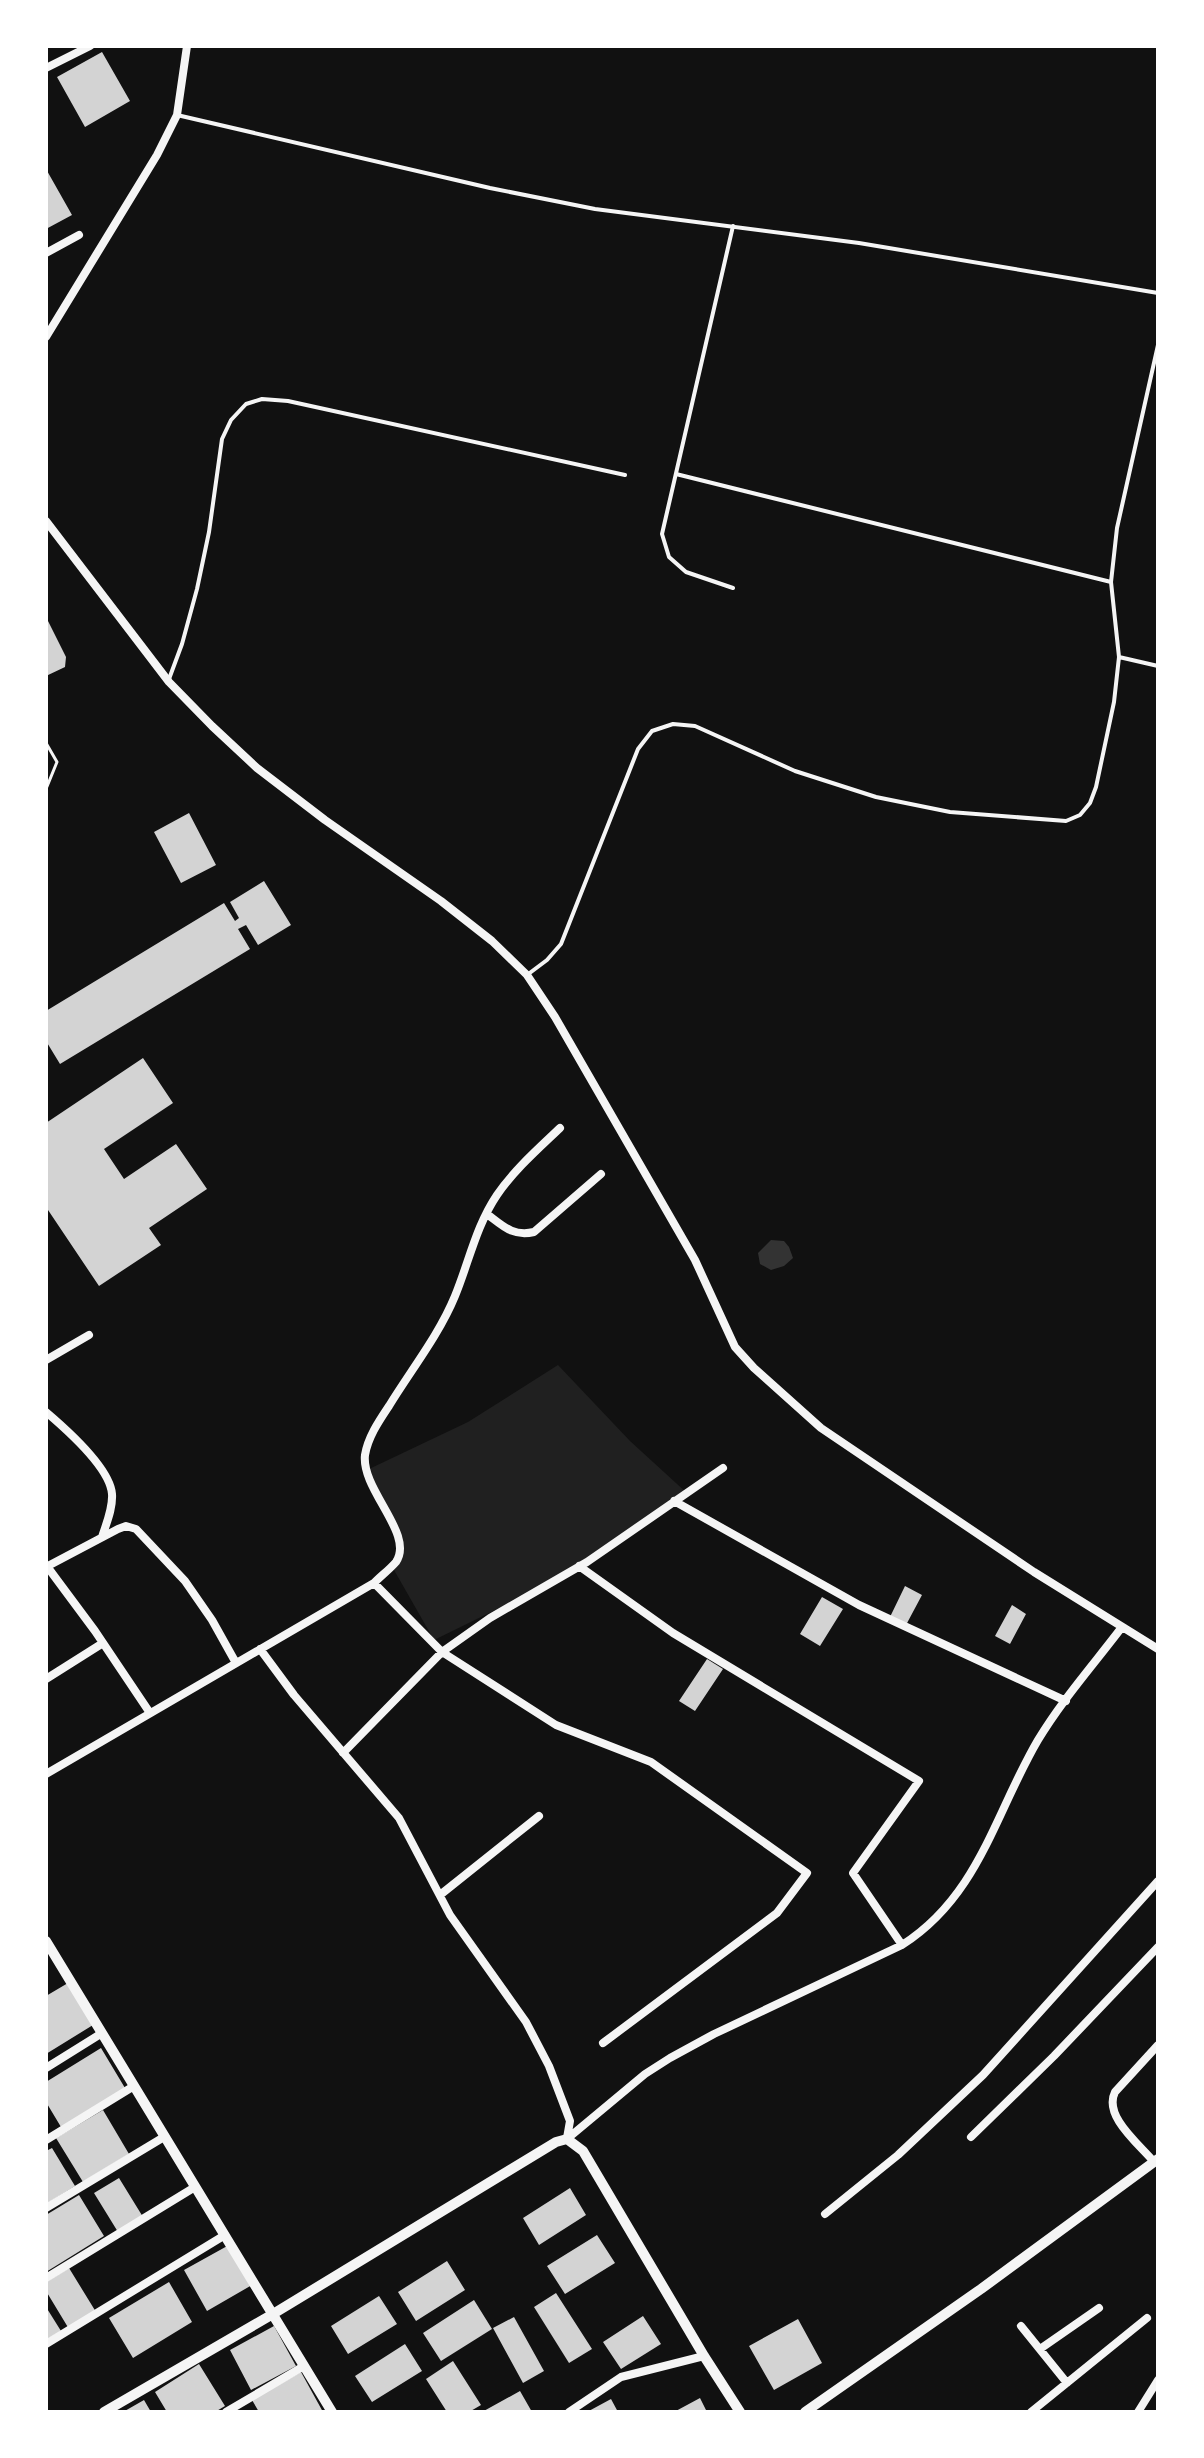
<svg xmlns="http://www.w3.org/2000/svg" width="1204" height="2458" viewBox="0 0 1204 2458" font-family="'Nunito Sans',sans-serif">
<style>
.green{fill:#202020}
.water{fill:#333}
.building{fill:#d3d3d3}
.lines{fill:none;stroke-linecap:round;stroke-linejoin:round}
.path{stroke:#f5f5f5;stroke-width:3}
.service{stroke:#f5f5f5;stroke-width:4}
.minor{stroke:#f5f5f5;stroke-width:8}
.tertiary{stroke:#f5f5f5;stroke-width:10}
</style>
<rect width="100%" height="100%" fill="#111"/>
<!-- green -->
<path class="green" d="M558 1365 630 1441 688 1494 581 1568 434 1640 390 1563 402 1547 367 1470 468 1422Z"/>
<!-- water -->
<path class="water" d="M771 1240 784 1241 789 1247 793 1258 784 1266 771 1270 760 1264 758 1253Z"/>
<!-- building -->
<path class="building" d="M102 52 130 101 85 127 57 77Z
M46 169 72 215 46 229Z
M46 617 66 657 65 667 46 676Z
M189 813 216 865 181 883 154 832Z
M264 881 291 925 258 945 246 925 238 929 250 949 60 1064 46 1041V1011L224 903 235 921 239 918 230 902Z
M143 1058 173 1103 104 1149 124 1179 176 1144 207 1189 149 1228 161 1245 99 1286 46 1207V1123Z
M905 1586 922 1595 906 1625 890 1617Z
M822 1597 843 1609 820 1646 800 1634Z
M1012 1605 1026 1614 1010 1644 995 1636Z
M707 1659 723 1669 695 1711 679 1701Z
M68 1983 93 2025 46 2054V1996Z
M101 2048 125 2088 61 2127 46 2102V2082Z
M103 2110 129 2154 83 2182 56 2138Z
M52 2148 75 2186 46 2204V2151Z
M119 2178 143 2217 118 2232 94 2193Z
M570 2188 586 2215 539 2245 523 2218Z
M79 2195 104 2236 46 2272V2215Z
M597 2235 615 2263 565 2294 547 2266Z
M229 2245 252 2285 207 2311 184 2270Z
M447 2261 465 2290 416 2321 398 2292Z
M69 2268 96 2312 69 2329 46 2291V2282Z
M169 2282 192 2322 133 2358 109 2318Z
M556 2293 592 2349 569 2363 534 2307Z
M379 2296 397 2324 348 2354 331 2326Z
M474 2300 492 2329 441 2361 423 2333Z
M46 2307 61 2331 46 2340Z
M643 2316 661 2344 621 2369 603 2342Z
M514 2317 544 2371 523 2383 493 2328Z
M798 2319 822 2363 774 2390 749 2346Z
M274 2326 296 2366 251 2390 230 2350Z
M405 2344 422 2371 372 2402 355 2376Z
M453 2361 481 2405 469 2412H447L426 2379Z
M199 2364 225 2406 215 2412H167L155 2392Z
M301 2372 323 2412H259L252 2400Z
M520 2391 532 2412H482Z
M700 2398 707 2412H674Z
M611 2399 618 2412H587Z
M144 2400 151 2412H123Z"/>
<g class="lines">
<!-- path -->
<path class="path" d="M46 743 57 762 46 789"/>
<!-- service -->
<path class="service" d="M177 115 490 188 595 209 859 243 1158 293
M733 226 662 534 669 557 686 572 733 588
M676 474 1111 582
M1119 657 1158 666
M169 679 182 644 197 589 209 532 222 439 231 420 246 404 262 399 288 401 625 475
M527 975 547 960 561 944 638 749 652 731 673 724 695 726 795 771 876 797 950 812 1066 821 1080 815 1090 803 1096 787 1114 702 1119 657 1111 582 1117 528 1158 345"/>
<!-- minor -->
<path class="minor" d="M46 68 90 46
M46 253 79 235
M46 337 157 155 177 115 187 46
M46 521 169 682 212 726 257 768 325 820 441 901 492 941 527 975 555 1017 695 1260 735 1347 754 1368 821 1428 1034 1572 1158 1649
M487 1214C503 1226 513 1237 534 1232L601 1174
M46 1360 89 1335
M46 1412C66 1429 110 1468 112 1494 113 1509 106 1524 102 1537
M674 1501 859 1605 1066 1701
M46 1565 95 1631 150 1713
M579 1566 673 1633 919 1781 853 1873 902 1945
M46 1567 118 1529 126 1526 136 1529 185 1581 212 1620 236 1663
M374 1583 442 1652 556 1725 651 1762 807 1873 777 1913 603 2043
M260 1649 294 1695 399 1818 450 1915 526 2022 549 2066 570 2121 567 2138
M46 1679 103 1643
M343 1753 442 1652 490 1618 587 1562 723 1468
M46 1774 374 1583C381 1576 390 1569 396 1562 415 1534 361 1490 365 1455 368 1437 379 1421 389 1406 411 1370 439 1335 455 1296 469 1262 476 1226 497 1195 514 1170 538 1149 560 1128
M440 1895 539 1816
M46 2068 102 2033
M971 2137 1054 2056 1158 1947
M567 2139 645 2074 670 2058 714 2034 902 1945C979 1896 995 1813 1038 1740 1062 1700 1094 1664 1122 1627
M46 2140 134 2086
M1154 2162C1139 2144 1103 2116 1115 2092L1158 2045
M46 2208 164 2137
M825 2214 898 2155 983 2075 1158 1881
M46 2278 195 2187
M1021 2326 1067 2383
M46 2344 225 2235
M1040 2349 1099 2308
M226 2412 304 2366
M569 2412 621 2377 704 2356
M1031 2412 1147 2318
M1138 2412 1158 2380"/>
<!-- tertiary -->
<path class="tertiary" d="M46 1941 332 2412
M104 2412 273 2314 556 2142 567 2139 583 2151 704 2356 740 2412
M805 2412 981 2289 1158 2159"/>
</g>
<!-- border -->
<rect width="1204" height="2458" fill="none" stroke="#ffffff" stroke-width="96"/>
</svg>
